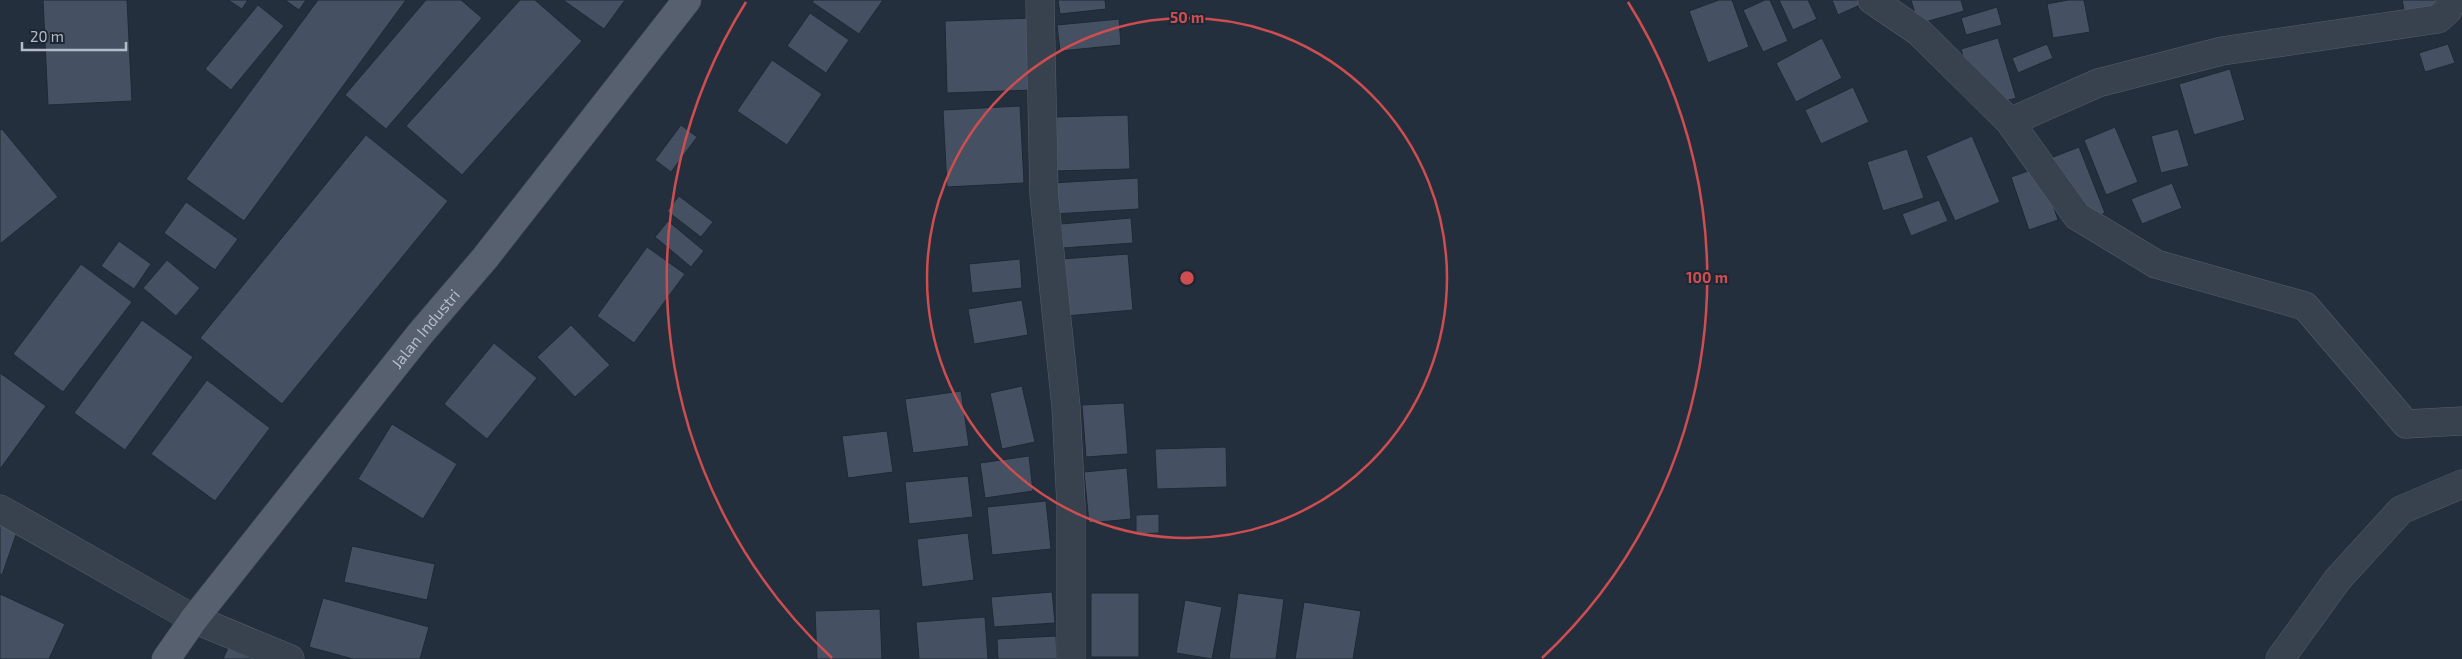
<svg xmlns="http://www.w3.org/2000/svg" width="2462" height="659" viewBox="0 0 2462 659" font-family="'Exo 2',sans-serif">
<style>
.building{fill:#455162;stroke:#1f2835}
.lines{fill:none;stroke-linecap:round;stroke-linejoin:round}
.minor-casing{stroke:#565f6c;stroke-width:29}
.major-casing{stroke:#414a57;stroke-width:29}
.minor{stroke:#38414e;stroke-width:28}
.major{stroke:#56606e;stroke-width:28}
.ring{fill:none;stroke:#ce4d50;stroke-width:2.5}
.labels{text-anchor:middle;stroke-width:4;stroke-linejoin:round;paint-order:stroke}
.street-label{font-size:16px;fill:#b4bcc9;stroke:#1d2633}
.centre{fill:#ce4d50;stroke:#1d2633;stroke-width:2.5}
.ring-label{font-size:15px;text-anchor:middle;font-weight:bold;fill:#ce4d50;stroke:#1d2633;stroke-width:4;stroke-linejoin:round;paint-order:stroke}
</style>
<rect width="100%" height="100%" fill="#242f3e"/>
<!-- building -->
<path class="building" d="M43 0H127L132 101 48 105Z
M228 0H248L242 9Z
M285 0H306L299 10Z
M318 0H406L244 221 186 179Z
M426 0H461L482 18 386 129 345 95Z
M520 0H535L582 41 462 175 406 126Z
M563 0H625L604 29Z
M814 0H883L859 34 812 2Z
M1058 0H1105L1106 9 1060 14Z
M1719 0H1732L1749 47 1708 63 1689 11Z
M1765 0H1770L1788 41 1763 52 1743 10Z
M1779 0H1808L1817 19 1793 30Z
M1832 0H1871L1838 15Z
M1911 0H1961L1964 11 1918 24Z
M2068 0H2084L2090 32 2053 38 2047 4Z
M2402 0H2445L2447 7 2405 14Z
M258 5 284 26 231 90 205 69Z
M1997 7 2002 25 1966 35 1961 18Z
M810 13 849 40 826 73 787 46Z
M1032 18 1035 90 947 93 945 21Z
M1119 19 1121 45 1060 51 1057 25Z
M1822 38 1842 78 1796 102 1776 63Z
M1998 38 2016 98 1978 109 1961 49Z
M2047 44 2053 58 2018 73 2012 58Z
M2448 44 2455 63 2425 72 2419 53Z
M772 60 822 94 787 145 737 111Z
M2230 69 2245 120 2194 135 2179 84Z
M1853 87 1869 122 1821 144 1805 110Z
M1020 106 1024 183 947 187 943 110Z
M1128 115 1130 169 1055 171 1054 117Z
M681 125 697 137 671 172 655 160Z
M2115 127 2138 182 2106 195 2084 140Z
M2 129 58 197 0 244V130Z
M2178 129 2189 166 2161 173 2151 136Z
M366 135 448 201 282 404 200 338Z
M1972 136 2000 202 1955 221 1926 156Z
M2079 147 2105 213 2074 225 2048 159Z
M1907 149 1924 198 1883 211 1867 162Z
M2040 167 2058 220 2029 230 2011 177Z
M1138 178 1139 209 1054 214 1052 183Z
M2172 183 2182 208 2142 224 2131 199Z
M679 196 713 222 701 237 667 211Z
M1939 200 1948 221 1911 236 1902 214Z
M186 202 238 239 215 270 164 233Z
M1131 218 1133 243 1063 248 1061 224Z
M668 221 704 251 691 267 655 237Z
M119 241 151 264 134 289 101 266Z
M647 247 685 274 634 343 597 316Z
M1128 254 1133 310 1066 316 1061 259Z
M1020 259 1022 288 972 293 969 264Z
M167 260 200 288 176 316 143 288Z
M81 264 132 302 63 392 13 354Z
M1022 300 1028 335 974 344 968 309Z
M142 320 193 357 125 450 74 413Z
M571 325 610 365 575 397 537 357Z
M494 343 537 378 487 439 444 404Z
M0 373 46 406 0 469Z
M207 380 270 428 215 501 151 454Z
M1022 386 1035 442 1002 449 990 393Z
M961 391 969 446 913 453 905 399Z
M1124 403 1128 454 1086 457 1082 405Z
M392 424 457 464 423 519 358 479Z
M887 431 893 472 848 478 842 436Z
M1226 447 1227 487 1157 489 1155 449Z
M1029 456 1033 491 985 498 980 463Z
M1127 468 1131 519 1089 523 1084 472Z
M968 476 973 517 909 524 905 482Z
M1046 501 1051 549 992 555 987 507Z
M1159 514V533L1136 534V515Z
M0 522 18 529 2 575 0 574Z
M968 533 974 580 922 587 917 539Z
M352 546 435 564 427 600 344 582Z
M1052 592 1055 623 994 627 991 597Z
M1091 593H1139V657H1091Z
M1238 593 1284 599 1276 659H1229Z
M0 594 65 624 49 659H0Z
M323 598 429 627 420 659H353L309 647Z
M1185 600 1222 607 1212 659 1176 653Z
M1304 602 1361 611 1353 659H1295Z
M880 609 882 659H817L815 611Z
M985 617 988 659H919L916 622Z
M1056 636 1057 659H998L997 639Z
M228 648 253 659H223Z"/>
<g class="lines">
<defs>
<path id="minor" d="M1040 0 1044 195 1066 407 1071 505V659
M1872 0 1919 32 2010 122 2077 216 2156 264 2305 306 2406 424 2462 421
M2010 122 2098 83 2222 51 2438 19 2448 10 2450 0
M0 509 194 619 290 659
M2280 659 2338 579 2401 510 2462 484"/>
<g id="major">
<path id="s1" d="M166 659 194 619 420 334 485 258 687 0"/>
</g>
</defs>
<!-- minor casing -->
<use href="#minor" class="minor-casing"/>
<!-- major casing -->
<use href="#major" class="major-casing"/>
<!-- minor -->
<use href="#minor" class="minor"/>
<!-- major -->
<use href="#major" class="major"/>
</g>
<!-- distance rings -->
<g class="ring">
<circle cx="1187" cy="278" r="260"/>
<path d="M832 658A520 520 0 0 1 746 2M1628 2A520 520 0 0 1 1542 658"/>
</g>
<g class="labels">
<!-- street labels -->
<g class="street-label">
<text dy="6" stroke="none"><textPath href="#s1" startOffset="420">Jalan Industri</textPath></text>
</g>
</g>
<circle cx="1187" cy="278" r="8" class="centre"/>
<g class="ring-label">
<text x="1187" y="23">50 m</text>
<text x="1707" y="283">100 m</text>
</g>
<!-- scale -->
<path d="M22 42v8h104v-8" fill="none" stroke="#b4bcc9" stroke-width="2.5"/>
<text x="30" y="42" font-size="15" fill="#b4bcc9" stroke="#1d2633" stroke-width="4" paint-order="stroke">20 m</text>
</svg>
